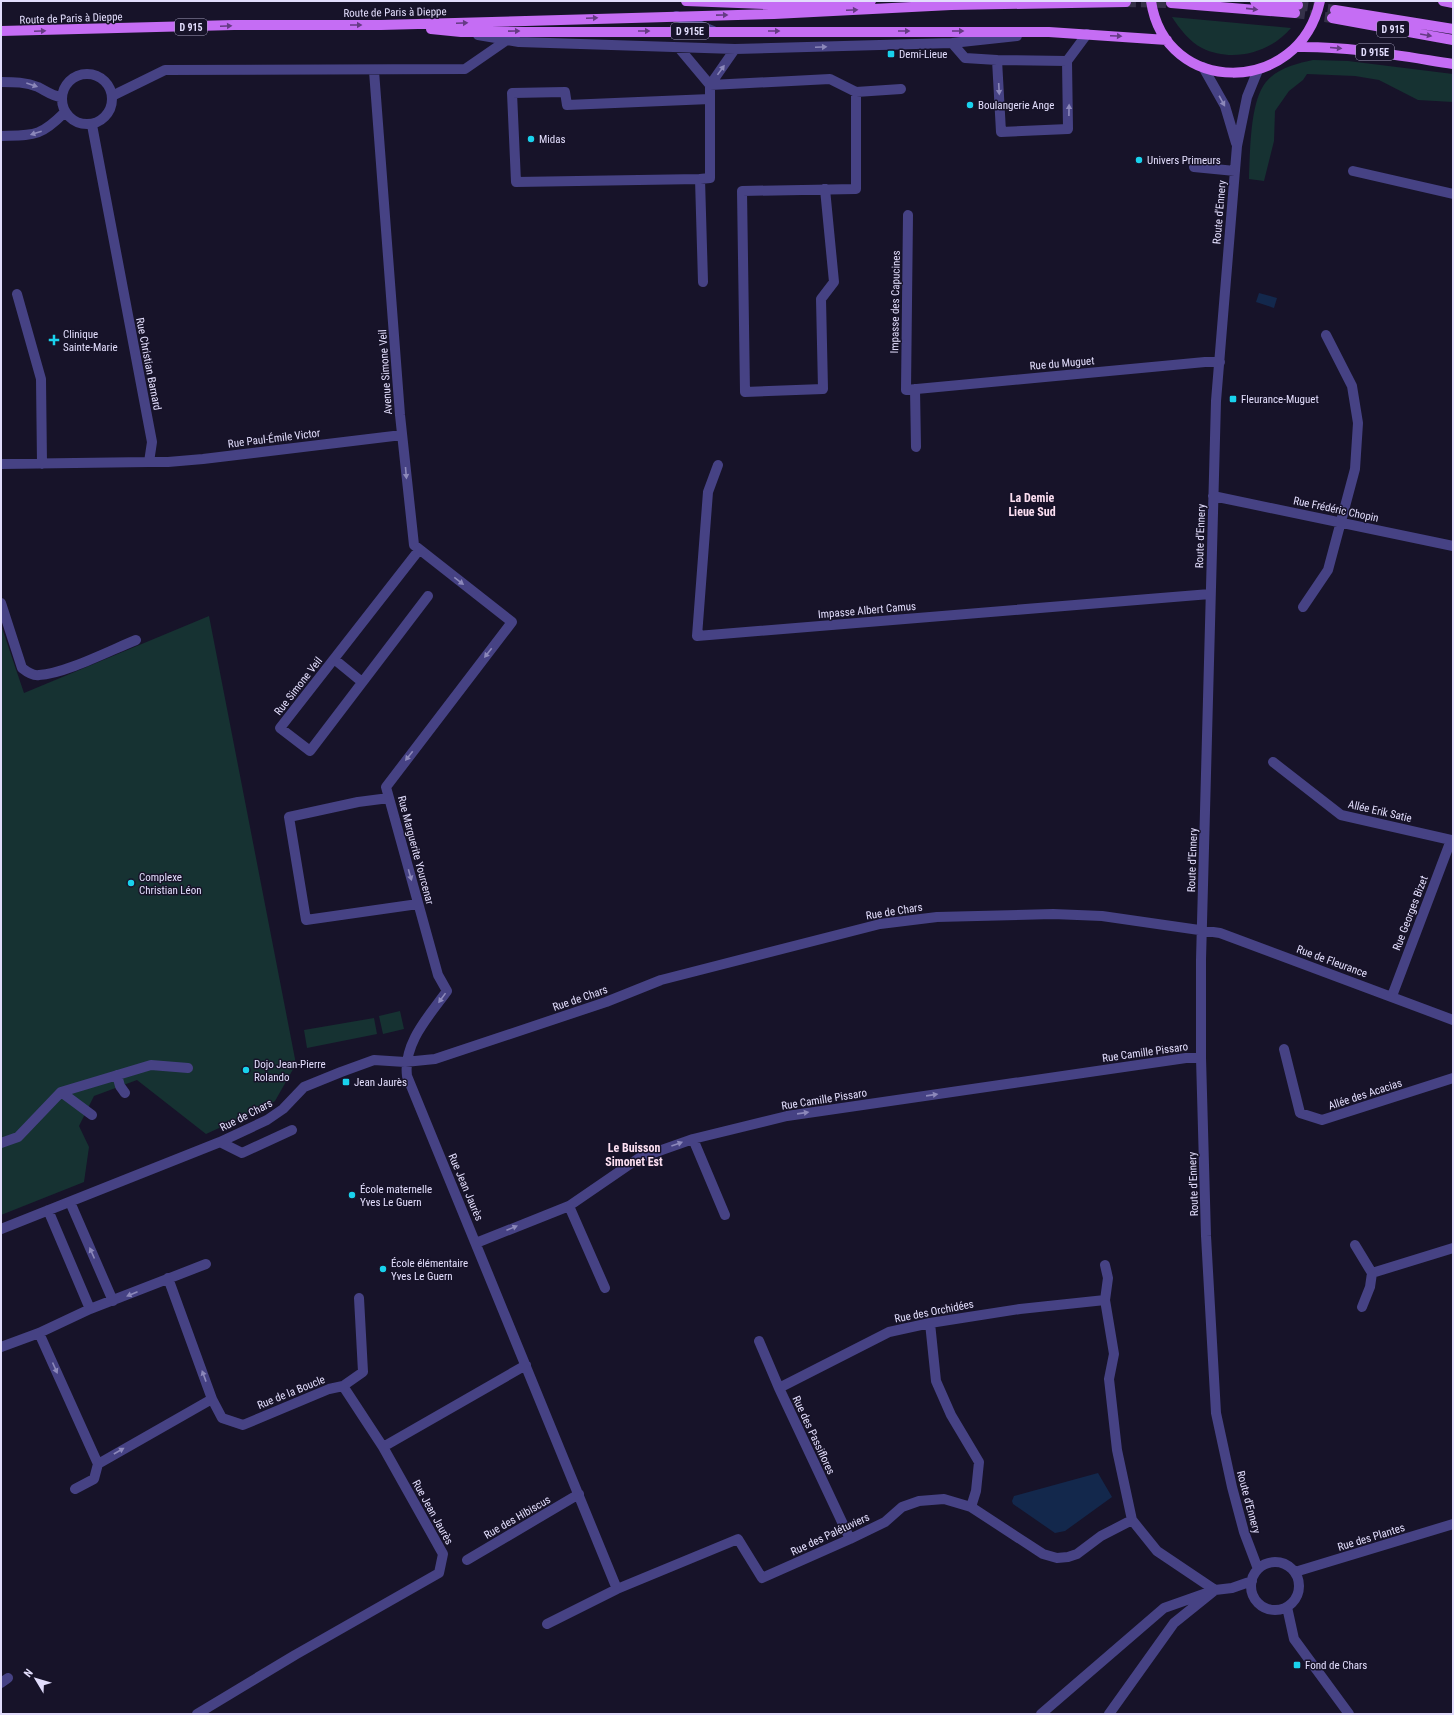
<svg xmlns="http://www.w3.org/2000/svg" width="1454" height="1715" viewBox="0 0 1454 1715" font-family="'Roboto Condensed',sans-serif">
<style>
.green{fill:#163232}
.water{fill:#13284c}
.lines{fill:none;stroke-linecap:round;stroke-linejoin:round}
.major-tunnel{stroke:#353149;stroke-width:10;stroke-dasharray:10 5;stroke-linecap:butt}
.minor{stroke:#464284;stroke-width:10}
.major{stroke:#c56df4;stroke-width:10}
.oneway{fill:#653b84}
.oneway2{fill:#8c88ba}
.poi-dot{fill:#19d2ed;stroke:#171329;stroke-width:1.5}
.labels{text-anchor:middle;stroke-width:3;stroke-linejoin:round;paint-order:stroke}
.shield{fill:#171329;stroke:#a5a0bd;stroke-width:1}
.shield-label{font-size:10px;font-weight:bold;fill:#e2ddfc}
.street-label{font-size:11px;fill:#e2ddfc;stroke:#171329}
.poi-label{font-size:11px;fill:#e2ddfc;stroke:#171329;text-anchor:start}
.neighbourhood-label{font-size:12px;font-weight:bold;fill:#fcdff1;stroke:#171329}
</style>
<rect width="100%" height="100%" fill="#171329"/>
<!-- green -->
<path class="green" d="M1172 17 1291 28C1270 53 1232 63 1202 48 1190 42 1179 28 1172 17Z
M1313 60 1348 61 1453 74V102L1418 100 1379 80 1355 76 1307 74 1303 80 1289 91 1275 111 1274 141 1264 181 1249 179C1250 154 1250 112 1261 90 1270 70 1294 64 1313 60Z
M209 616 296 1064 275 1101 267 1106 206 1134 137 1080 94 1096 79 1126 89 1147 84 1182 1 1215V625L24 693Z
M400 1011 404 1029 383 1034 379 1016Z
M374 1018 377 1034 307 1048 304 1030Z"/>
<!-- water -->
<path class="water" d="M1259 293 1277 298 1274 308 1256 302Z
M1098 1473 1112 1497 1065 1531 1055 1533 1013 1504 1012 1501 1014 1496Z"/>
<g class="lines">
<!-- major-tunnel -->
<path class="major-tunnel" d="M1126 2 1171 3
M1298 5 1335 10
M1295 13 1332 18"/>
<!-- minor -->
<path class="minor" d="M676 16 713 31
M478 35 519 42 735 49 952 43 1017 36
M952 43 965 58 997 60 1001 132 1068 129 1067 61 1087 34
M679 48 710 85 735 49
M997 60 1067 61
M1203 67 1225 106 1236 143
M374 71 400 415 414 545 512 622 386 787 438 975 447 991C429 1016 403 1043 407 1076L617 1589
M62 99a25 25 0 1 1 50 0a25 25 0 1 1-50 0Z
M1 82C14 82 26 82 38 87 46 91 52 96 61 97
M112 96 165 70 465 69 507 40
M1 136C34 135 40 137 64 113
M1194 167 1235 171
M1353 171 1453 194
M700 179 710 178V85L830 79 856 92 901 89
M825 189 834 282 821 299 823 389 745 392 742 191 856 189V92
M908 215 906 390 1205 362H1220
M703 282 700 179 516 182 512 93 565 92 567 105 710 99
M17 294 41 379 42 464
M915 389 916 447
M149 462H168L203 459 402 435
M1 464 149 462 152 442 92 125
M718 465 708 492 697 636 1210 594
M1213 496 1453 546
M419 550 280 728 310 751 428 596
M1 603 22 668C27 672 33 676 39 675 64 674 111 650 136 640
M1303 607 1328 570 1355 469 1358 423 1352 386 1326 335
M334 659 362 682
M1273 762 1341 815 1451 840
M389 798 358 802 289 817 306 920 418 904
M1392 996 1451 840H1453
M1284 1049 1300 1113 1322 1120 1453 1078
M117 1075 120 1086 125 1093
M61 1092 92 1115
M693 1139 725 1215
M220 1142 242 1153 292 1130
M1 1143 18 1137 61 1092 151 1065 188 1068
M70 1202 113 1301
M569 1206 605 1288
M48 1210 90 1309
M1 1229 220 1142 267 1120 283 1109 304 1087 341 1072 374 1060 405 1062 435 1059 606 1002 661 980 880 924 937 917 1053 914 1102 916 1220 933 1453 1020
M476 1243 569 1206 639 1158 693 1139 787 1116 1186 1058H1201
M1355 1245 1372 1273 1370 1287 1362 1307
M1105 1265 1108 1278 1105 1300 1114 1354 1109 1379 1117 1450 1132 1520 1157 1551 1215 1590
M1372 1273 1453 1248
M930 1323 936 1381 951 1415 979 1462 976 1491 971 1507
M39 1333 98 1464 212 1399 168 1278
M759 1341 779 1388 850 1539
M1 1347 39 1333 90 1309 206 1264
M343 1386 363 1372 359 1298
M779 1388 889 1332 930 1323 1020 1309 1105 1300
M212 1399 222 1418 243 1425 329 1389 343 1386 383 1447
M75 1489 94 1479 98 1464
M467 1560 579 1494
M1251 1586a24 24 0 1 1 48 0a24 24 0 1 1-48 0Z
M1258 1569 1244 1532 1232 1487 1216 1413 1206 1236 1201 1058V960L1216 401 1237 146 1247 97 1258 70
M1295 1572 1453 1524
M1287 1607 1294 1639 1349 1714
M547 1624 617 1589 738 1539 762 1578 850 1539 885 1522 902 1507 919 1501 944 1499 971 1507 1043 1554 1057 1558 1068 1557 1077 1554 1101 1536 1132 1520
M1 1683 8 1678
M197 1714 295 1655 439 1573 443 1554 383 1447 526 1365
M1041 1714 1164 1608 1215 1590
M1109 1714 1174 1623 1215 1590 1232 1588 1252 1581"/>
<!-- major -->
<path class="major" d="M686 1 791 5 871 1
M1151 1C1165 96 1299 97 1320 1
M1255 1 1298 5
M1443 1 1453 3
M1171 3 1295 13
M1335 10 1453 29
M1332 18 1453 40
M431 29 461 32H1049L1167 40
M1 31 234 25H381L774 14 951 5 1126 2
M1297 47C1349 46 1401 56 1453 64"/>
</g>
<!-- one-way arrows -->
<defs><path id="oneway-solid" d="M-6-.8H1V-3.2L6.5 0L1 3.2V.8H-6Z"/></defs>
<g class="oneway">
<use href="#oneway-solid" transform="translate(1252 9) rotate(6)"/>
<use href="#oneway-solid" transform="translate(852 10) rotate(-3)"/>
<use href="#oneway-solid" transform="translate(722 15) rotate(-1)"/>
<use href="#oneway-solid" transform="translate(592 18) rotate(-2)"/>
<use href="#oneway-solid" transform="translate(462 23) rotate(-2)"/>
<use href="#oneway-solid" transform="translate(356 25)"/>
<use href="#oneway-solid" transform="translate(226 26) rotate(-2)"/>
<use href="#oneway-solid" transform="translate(40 31) rotate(-2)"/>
<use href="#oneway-solid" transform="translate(514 31) rotate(-1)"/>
<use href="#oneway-solid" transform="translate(644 31)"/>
<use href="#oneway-solid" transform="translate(774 31)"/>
<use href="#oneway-solid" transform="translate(904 31)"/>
<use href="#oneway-solid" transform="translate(958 31)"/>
<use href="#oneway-solid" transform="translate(1426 35) rotate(10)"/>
<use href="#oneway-solid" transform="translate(1116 36) rotate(3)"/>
<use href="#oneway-solid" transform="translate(1336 48) rotate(5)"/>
</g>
<g class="oneway2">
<use href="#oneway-solid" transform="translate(821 47) rotate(-2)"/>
<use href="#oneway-solid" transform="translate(721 70) rotate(-54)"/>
<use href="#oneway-solid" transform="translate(32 85) rotate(19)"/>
<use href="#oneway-solid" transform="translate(999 89) rotate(87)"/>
<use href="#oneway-solid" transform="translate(1222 101) rotate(61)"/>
<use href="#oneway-solid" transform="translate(1069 110) rotate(-89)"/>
<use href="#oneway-solid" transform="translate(36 133) rotate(162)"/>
<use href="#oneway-solid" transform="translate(406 473) rotate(85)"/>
<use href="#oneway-solid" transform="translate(459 581) rotate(38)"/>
<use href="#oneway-solid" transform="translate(488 653) rotate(128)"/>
<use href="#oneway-solid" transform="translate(409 756) rotate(128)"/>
<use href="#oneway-solid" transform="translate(410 875) rotate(74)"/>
<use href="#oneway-solid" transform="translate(442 998) rotate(126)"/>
<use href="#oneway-solid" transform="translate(932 1095) rotate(-8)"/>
<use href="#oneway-solid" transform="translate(803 1113) rotate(-8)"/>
<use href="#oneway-solid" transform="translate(677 1144) rotate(-20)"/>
<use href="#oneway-solid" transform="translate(512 1228) rotate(-22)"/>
<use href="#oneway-solid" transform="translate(92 1253) rotate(-114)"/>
<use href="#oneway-solid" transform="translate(132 1294) rotate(157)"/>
<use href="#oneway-solid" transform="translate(55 1368) rotate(66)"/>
<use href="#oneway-solid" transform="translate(204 1376) rotate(-110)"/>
<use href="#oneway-solid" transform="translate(119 1451) rotate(-30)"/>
</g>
<!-- markers -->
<g class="poi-dot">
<rect x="887" y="50" width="8" height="8" rx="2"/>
<circle cx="970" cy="105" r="4"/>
<circle cx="531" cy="139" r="4"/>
<circle cx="1139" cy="160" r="4"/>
<path d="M52 334h4v4h4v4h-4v4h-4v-4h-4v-4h4z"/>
<rect x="1229" y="395" width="8" height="8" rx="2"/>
<circle cx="131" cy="883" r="4"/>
<circle cx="246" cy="1070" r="4"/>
<rect x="342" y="1078" width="8" height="8" rx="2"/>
<circle cx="352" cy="1195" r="4"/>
<circle cx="383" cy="1269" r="4"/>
<rect x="1293" y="1661" width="8" height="8" rx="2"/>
</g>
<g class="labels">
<!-- shield labels -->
<g class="shield">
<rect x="175" y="19" width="32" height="16" rx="3"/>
<rect x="1377" y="21" width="32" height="16" rx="3"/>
<rect x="671" y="23" width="38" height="16" rx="3"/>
<rect x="1356" y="44" width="38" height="16" rx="3"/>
</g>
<g class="shield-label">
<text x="191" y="31">D 915</text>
<text x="1393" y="33">D 915</text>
<text x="690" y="35">D 915E</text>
<text x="1375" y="56">D 915E</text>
</g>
<!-- street labels -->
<g class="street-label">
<text transform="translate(395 12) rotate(-1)" y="4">Route de Paris à Dieppe</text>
<text transform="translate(71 18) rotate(-2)" y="4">Route de Paris à Dieppe</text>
<text transform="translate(1219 212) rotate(-85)" y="4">Route d'Ennery</text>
<text transform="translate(895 302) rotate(-89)" y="4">Impasse des Capucines</text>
<text transform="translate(1062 363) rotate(-5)" y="4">Rue du Muguet</text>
<text transform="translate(149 364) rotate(79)" y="4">Rue Christian Barnard</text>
<text transform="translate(385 372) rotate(-94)" y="4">Avenue Simone Veil</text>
<text transform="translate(274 438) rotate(-7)" y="4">Rue Paul-Émile Victor</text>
<text transform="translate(1336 509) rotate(12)" y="4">Rue Frédéric Chopin</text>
<text transform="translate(1200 536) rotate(-88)" y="4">Route d'Ennery</text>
<text transform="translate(867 610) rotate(-5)" y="4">Impasse Albert Camus</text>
<text transform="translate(298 686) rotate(-52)" y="4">Rue Simone Veil</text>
<text transform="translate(1380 811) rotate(13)" y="4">Allée Erik Satie</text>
<text transform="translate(416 850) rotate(75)" y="4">Rue Marguerite Yourcenar</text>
<text transform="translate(1192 860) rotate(-88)" y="4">Route d'Ennery</text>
<text transform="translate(894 911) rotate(-9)" y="4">Rue de Chars</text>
<text transform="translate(1410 913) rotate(-69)" y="4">Rue Georges Bizet</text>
<text transform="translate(1332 961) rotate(20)" y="4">Rue de Fleurance</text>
<text transform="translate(580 998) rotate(-19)" y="4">Rue de Chars</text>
<text transform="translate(1145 1052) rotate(-8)" y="4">Rue Camille Pissaro</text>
<text transform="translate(1365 1094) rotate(-18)" y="4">Allée des Acacias</text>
<text transform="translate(824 1099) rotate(-9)" y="4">Rue Camille Pissaro</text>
<text transform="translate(246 1115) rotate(-27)" y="4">Rue de Chars</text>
<text transform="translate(1193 1184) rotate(-92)" y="4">Route d'Ennery</text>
<text transform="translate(466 1187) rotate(67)" y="4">Rue Jean Jaurès</text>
<text transform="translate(934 1311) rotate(-11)" y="4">Rue des Orchidées</text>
<text transform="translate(291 1392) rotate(-22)" y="4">Rue de la Boucle</text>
<text transform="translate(814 1435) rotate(65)" y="4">Rue des Passiflores</text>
<text transform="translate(1249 1502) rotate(75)" y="4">Route d'Ennery</text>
<text transform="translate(433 1512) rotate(61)" y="4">Rue Jean Jaurès</text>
<text transform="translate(517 1517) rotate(-30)" y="4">Rue des Hibiscus</text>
<text transform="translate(830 1534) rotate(-25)" y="4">Rue des Palétuviers</text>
<text transform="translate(1371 1537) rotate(-17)" y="4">Rue des Plantes</text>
</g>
<!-- poi labels -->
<g class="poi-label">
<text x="899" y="58">Demi-Lieue</text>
<text x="978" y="109">Boulangerie Ange</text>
<text x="539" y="143">Midas</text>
<text x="1147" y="164">Univers Primeurs</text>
<text x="63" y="338">Clinique<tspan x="63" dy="13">Sainte-Marie</tspan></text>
<text x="1241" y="403">Fleurance-Muguet</text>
<text x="139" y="881">Complexe<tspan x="139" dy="13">Christian Léon</tspan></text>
<text x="254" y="1068">Dojo Jean-Pierre<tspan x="254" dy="13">Rolando</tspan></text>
<text x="354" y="1086">Jean Jaurès</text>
<text x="360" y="1193">École maternelle<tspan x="360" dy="13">Yves Le Guern</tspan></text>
<text x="391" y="1267">École élémentaire<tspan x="391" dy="13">Yves Le Guern</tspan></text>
<text x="1305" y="1669">Fond de Chars</text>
</g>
<!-- neighbourhood labels -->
<g class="neighbourhood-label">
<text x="1032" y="502">La Demie<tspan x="1032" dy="14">Lieue Sud</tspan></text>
<text x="634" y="1152">Le Buisson<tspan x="634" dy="14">Simonet Est</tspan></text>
</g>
</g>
<!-- border -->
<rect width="1454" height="1715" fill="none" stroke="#e2ddfc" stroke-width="4"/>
<!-- north arrow -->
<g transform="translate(36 1679) rotate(308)" stroke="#171329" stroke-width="3" paint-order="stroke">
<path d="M0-3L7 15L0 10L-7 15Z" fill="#e2ddfc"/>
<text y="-6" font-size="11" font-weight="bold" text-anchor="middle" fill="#e2ddfc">N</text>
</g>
</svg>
